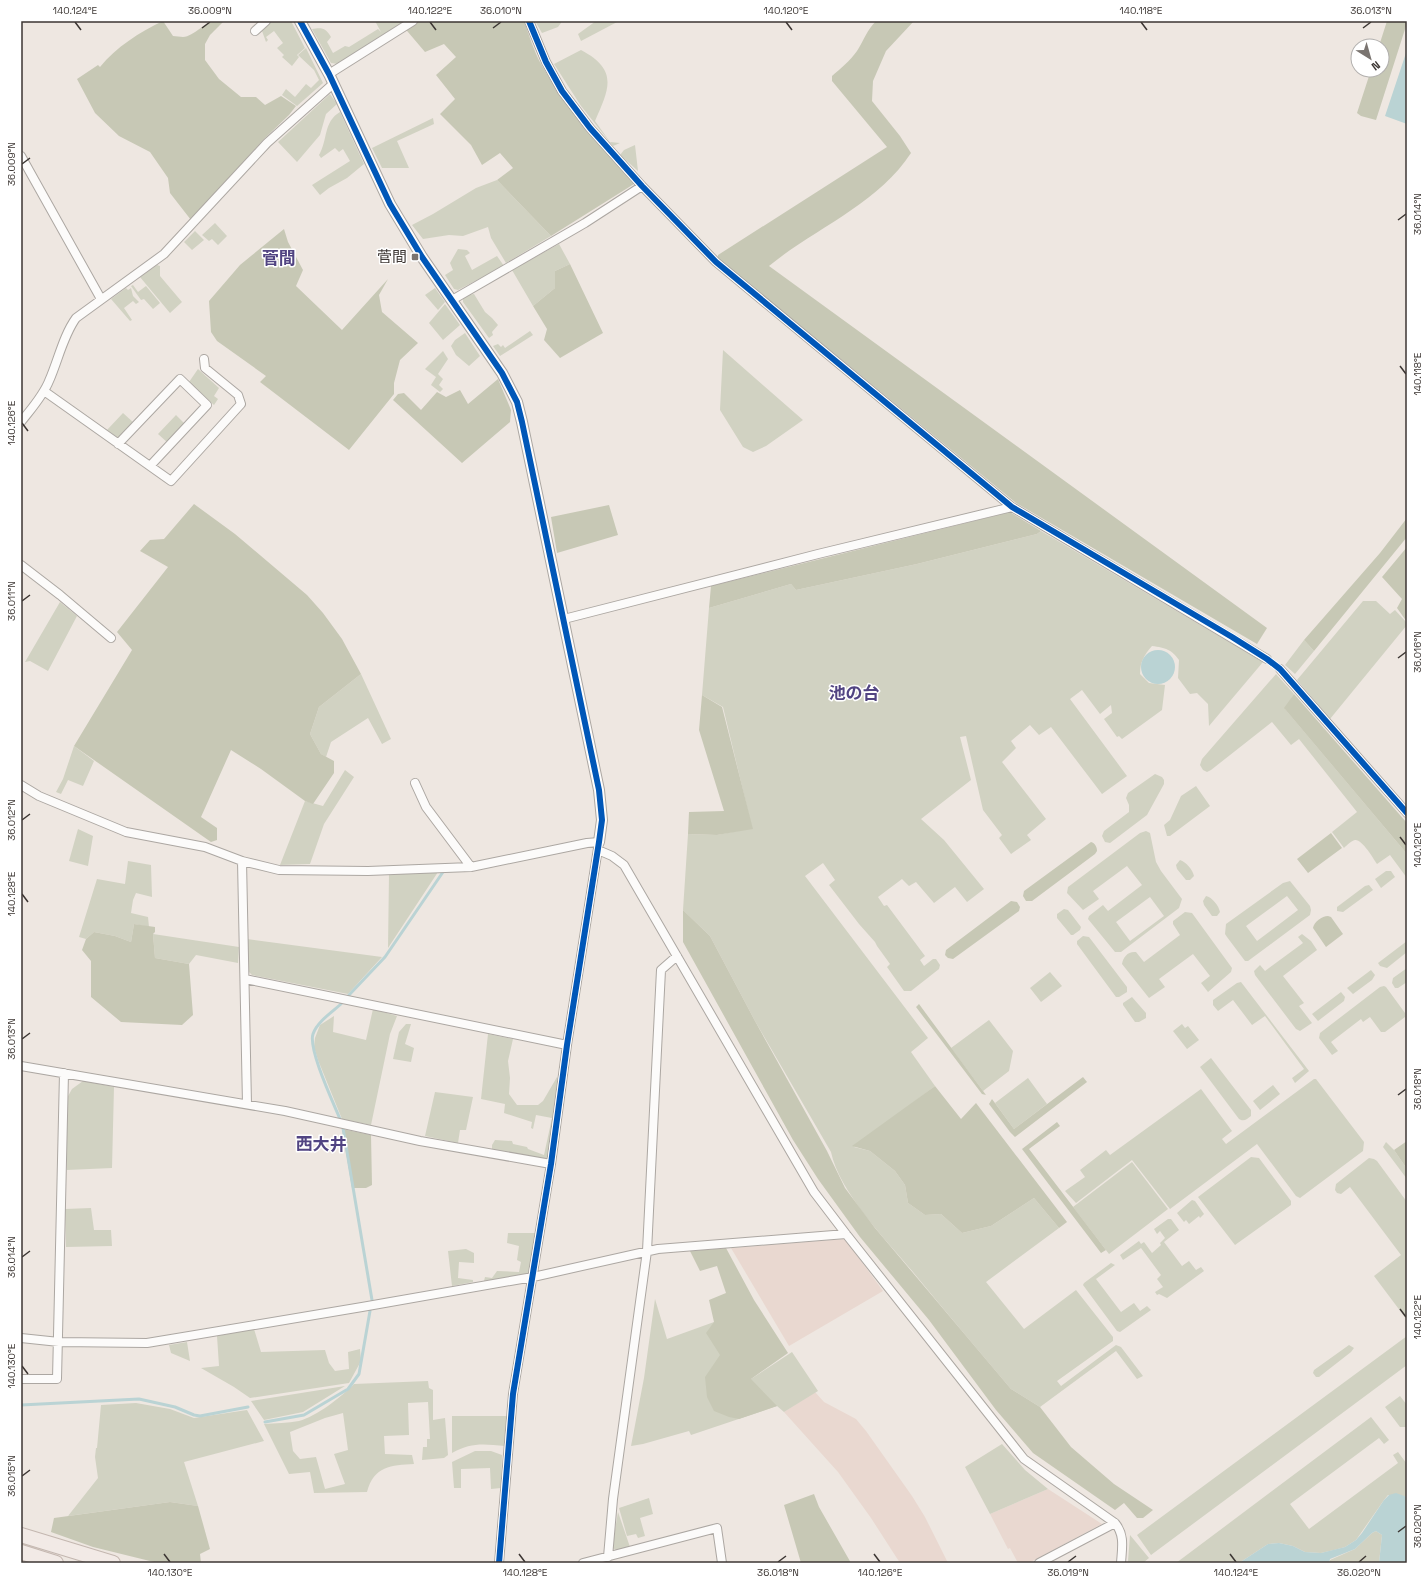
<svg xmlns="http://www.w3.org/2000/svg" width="1428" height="1584" viewBox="0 0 1428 1584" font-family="'Space Grotesk','Noto Sans JP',sans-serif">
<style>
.industrial{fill:#e9d8d0}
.green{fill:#d1d2c2;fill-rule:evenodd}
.forest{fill:#c7c8b5}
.water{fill:#bad3d4}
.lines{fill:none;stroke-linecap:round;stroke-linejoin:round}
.stream{stroke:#bad3d4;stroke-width:3}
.minor-tunnel{stroke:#cac4be;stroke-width:8;stroke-dasharray:8 4;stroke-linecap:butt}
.minor-casing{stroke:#aca7a2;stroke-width:10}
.tertiary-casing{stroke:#aca7a2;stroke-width:12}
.trunk-casing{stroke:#c4b7b0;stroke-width:16}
.minor{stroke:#fcfbfa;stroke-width:8}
.tertiary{stroke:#fcfbfa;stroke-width:10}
.trunk{stroke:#f2eae6;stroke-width:14}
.cycleway-casing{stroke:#fff;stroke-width:8}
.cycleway{stroke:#0057b8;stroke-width:6}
.ticks{fill:none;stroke:#3c3633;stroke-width:1.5}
.poi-dot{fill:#7a7470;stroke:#fff;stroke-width:1.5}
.labels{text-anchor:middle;stroke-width:3;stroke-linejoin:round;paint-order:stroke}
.poi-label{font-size:15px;fill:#3c3633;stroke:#fff;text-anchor:end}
.quarter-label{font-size:17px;font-weight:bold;fill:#514482;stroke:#fff}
.neatline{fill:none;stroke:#3c3633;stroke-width:1.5}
.ticks-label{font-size:10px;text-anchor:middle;fill:#3c3633}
</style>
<rect width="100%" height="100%" fill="#eee7e1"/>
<!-- industrial -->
<path class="industrial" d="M845 1239 883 1291 789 1346 731 1248Z
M815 1392 824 1402 856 1419 866 1431 912 1496 925 1517 948 1563H900L871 1518 838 1472 784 1412Z
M1048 1489 1102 1524 1029 1563H1018L1010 1548 1008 1549 990 1514Z"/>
<!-- green -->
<path class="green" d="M272 21H291L305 48 297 55 299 57 292 66 282 57 284 55 277 48 283 43 274 31 266 37 268 40 266 42 262 31Z
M375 21H401L402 25 382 35 338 64 331 63 312 29C322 27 326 28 331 37L327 42 333 53 345 46 349 47 378 29 381 32Z
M535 21H561V23L558 27 542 33Z
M596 21H619L581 41 578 34Z
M306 48 323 83 297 106 282 95 286 89 295 97 306 84 311 88 319 80 314 70 298 55Z
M581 50C619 70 609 89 595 121L610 142 620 143 613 146 581 106 554 64Z
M330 94 337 104 326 114 320 135 297 162 278 142Z
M340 112 364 164 347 178 329 188 320 195 312 185 350 161 343 149 339 152 335 148 321 158 319 155C328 140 323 122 340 112Z
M433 118 434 124 397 141 409 168H382L372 148Z
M635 145 638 171 620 155 624 150Z
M497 180 551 236 506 263 491 238 488 227 463 236 449 235 423 239 412 225 433 214 476 188Z
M215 223 227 236 218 245 212 239 209 241 202 235Z
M195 231 204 240 192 250 184 242Z
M559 244 570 264 555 271V288L533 306 512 270Z
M458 249 467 250 470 253 465 256 472 270 497 256 504 266 458 290 454 289 445 275 453 270 450 263Z
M157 265 160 266V276L182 302 170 313 140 277Z
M133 285 138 292 146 286 160 303 153 309 144 299 141 300 131 286Z
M126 288 128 290 131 288 133 296 139 302 136 304 133 301 124 308 132 320 130 321 111 299Z
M435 288 445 302 438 310 425 295Z
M474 294 485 312 492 318 498 325 492 332 493 335 489 338 463 302V299L468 295Z
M445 304 460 325 443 340 429 323Z
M530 331 533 335 500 356 493 346 498 344 501 347 503 345 505 348Z
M465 333 480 356 469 366 456 355 451 346 455 340Z
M723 350 803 420 766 446 753 452 743 447 720 410Z
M443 351 448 359 438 374 443 379 439 385 443 389 440 392 431 385 436 377 425 369Z
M198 369 219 388 214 396 218 399 214 405 189 382Z
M123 413 134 423 121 436 117 437 107 430Z
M176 415 185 424 168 443 158 434Z
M1041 531 1263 662 1209 726 1208 704 1197 693 1190 694 1178 678 1179 660C1171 649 1166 648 1152 646 1144 655 1140 662 1140 674L1149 683 1165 685 1162 710 1122 739 1119 736 1117 737 1104 719 1112 713 1111 705 1100 714 1082 690 1070 699 1127 776 1102 794 1051 727 1039 735 1030 725 1011 741 1016 748 1002 762 1046 819 1027 835 1031 840 1011 854 999 838 1002 835 983 810 966 736 960 737 971 780 921 819 944 840 984 889 967 902 955 887 934 903 916 882 909 886 902 879 878 897 884 906 887 905 925 956 920 960 924 966 933 959H936L940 965 939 969 911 991H904L887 967 890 964 877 946 875 942 859 924 829 885 835 880 823 863 805 876 928 1038 911 1052 935 1086 854 1147 870 1151 895 1171 905 1185 908 1203 925 1215 941 1214 962 1233 991 1226 1034 1198 1059 1228 986 1282 1024 1329 1076 1290 1113 1337V1341L1057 1381 1061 1386 1116 1345 1121 1347 1143 1376 1137 1379 1116 1351 1040 1407 1011 1389C978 1350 945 1311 913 1272 887 1241 839 1192 831 1152L755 1021 710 936 683 910 688 834 717 835 752 828 723 707 702 695 709 608 791 584 796 590 917 564 1037 534Z
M1363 601H1376L1390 614 1395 610 1407 623V625L1330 719 1297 680Z
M60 602 77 616 48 671 30 661 25 662Z
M1304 640 1314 651 1295 674 1285 665Z
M361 674 391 739 382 744 368 718 331 742 326 757 321 754 310 734 319 707Z
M1276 674 1294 694 1285 709 1407 854V878L1390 855 1377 864C1373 858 1362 839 1355 840 1351 841 1347 845 1344 848L1332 832 1357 812 1299 739 1291 745 1272 722 1211 770 1207 772 1203 770 1200 765 1202 759Z
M74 746 94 761 83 786 68 780 61 794 56 792 63 779Z
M345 770 354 777 324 824 310 864 280 865 305 801 323 806Z
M1155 774 1162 777 1164 780V784L1147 815 1110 843 1105 842 1102 836 1104 831 1129 812V805L1126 798 1128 793Z
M1196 786 1210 806 1170 836H1167L1164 825 1170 820 1181 796Z
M78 829 93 836 88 866 69 861Z
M1146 831 1150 833 1156 862 1161 871 1182 899 1179 908 1121 952H1115L1088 919 1089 916 1103 905 1108 911 1142 885 1127 866 1093 891 1099 899 1083 910 1067 893 1068 887 1140 833ZM1150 897 1164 916 1130 941 1116 922Z
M1180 860C1186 862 1193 870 1194 876L1190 880H1186L1177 869 1176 865Z
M128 861 151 865 152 897 136 893 133 900 131 913 148 917 149 927 134 924 131 942 115 936 94 932 86 939 79 937 97 879 125 884Z
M1386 871H1391L1395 877 1381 888 1375 879Z
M438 872 388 948 389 874Z
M1290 881 1310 906 1311 910 1310 915 1248 961H1245L1227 937 1225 934 1226 924 1283 883ZM1287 896 1298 910 1257 941 1246 926Z
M1369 885 1373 890 1343 912 1337 911V907L1365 886Z
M1206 896C1212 897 1219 906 1220 912L1217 916H1212L1204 905 1203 901Z
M1064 909 1068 910 1081 927 1080 930 1073 935H1071L1057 918V914Z
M1185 912 1192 913 1232 968 1231 972 1208 992 1201 983 1210 976 1193 954 1159 979 1165 987 1149 998 1122 964C1123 957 1128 951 1136 952L1144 962 1180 935 1173 924V921Z
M153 934 239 947 238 963 196 955 189 964 155 958Z
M1302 934 1311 941 1317 950 1283 976 1304 1003 1299 1006 1312 1023 1300 1031 1296 1029 1255 975 1254 971 1260 965 1265 971 1303 943 1298 937Z
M1083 936 1089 937 1127 987V992L1119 997H1116L1077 944V941Z
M247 939 382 957 348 994 252 975 248 971Z
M1407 941V952L1387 968 1380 966 1378 963Z
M1407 968V982L1398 988H1395L1392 983 1393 978Z
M1371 970 1375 975 1372 980 1353 994 1347 988Z
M1050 972 1062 986 1041 1002 1030 988Z
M1241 982 1309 1071 1295 1083 1292 1078 1304 1069 1265 1016 1252 1025 1233 1000 1218 1011 1213 1005V1000L1237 983Z
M1384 986 1386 987 1405 1013V1017L1385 1032H1381L1370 1017 1363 1022 1361 1019 1331 1042 1338 1051 1332 1055 1319 1038 1320 1033 1380 987Z
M1341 992 1345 997 1344 1001 1318 1021 1312 1014Z
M1132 997 1146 1013V1018L1139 1022H1135L1123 1005V1003Z
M373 1009 397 1016 390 1034 371 1125 342 1119 318 1060 314 1047 315 1038 320 1025 334 1016 333 1032 366 1040Z
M989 1020 1013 1051 1009 1071 983 1091 951 1048Z
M406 1024H411L405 1044 414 1048 411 1062 393 1059 399 1032Z
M1182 1024 1185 1028 1188 1026 1199 1040 1187 1049 1173 1031Z
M488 1034 513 1039 508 1061 510 1078 509 1094 517 1105H538L543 1101 557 1077 559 1080 548 1159 492 1151V1145L495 1140 512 1141 513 1144 527 1147 528 1149 544 1155 552 1118 536 1115 533 1129 531 1128 532 1122 504 1113 505 1104 481 1099Z
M1211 1058 1251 1110V1116C1247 1119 1244 1122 1239 1119L1200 1067Z
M1028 1078 1047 1104 1014 1129 995 1103Z
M1314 1079H1316L1364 1142 1363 1151 1300 1198 1296 1196 1257 1144 1170 1209 1132 1160 1076 1203 1065 1191 1085 1177 1080 1170 1106 1150 1110 1155 1201 1089 1232 1131 1222 1139 1226 1144Z
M83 1081 114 1087 112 1168 67 1170V1098L72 1089Z
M1273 1085 1280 1094 1260 1110 1253 1101Z
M435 1092 473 1097 466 1130H460L458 1143 425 1136Z
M1386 1142 1394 1150 1407 1169V1179L1383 1147Z
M1251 1157 1259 1158 1291 1201V1205L1235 1245 1198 1197Z
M1369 1158 1374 1159 1377 1161 1407 1202V1320L1374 1276 1401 1255 1350 1187 1341 1194 1337 1193 1335 1190 1336 1184Z
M1132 1162 1168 1209 1109 1254 1073 1207Z
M1192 1200 1195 1201 1204 1214 1200 1218 1199 1216 1189 1224 1186 1220 1184 1222 1177 1213Z
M91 1208 94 1230H111L112 1246 66 1247 65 1209Z
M1168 1219H1171L1179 1230 1164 1242 1182 1266 1189 1261 1196 1270 1201 1267 1204 1271 1167 1298 1159 1294 1157 1295 1155 1292 1163 1287 1157 1279 1161 1275 1141 1248 1123 1260 1120 1255 1139 1241 1141 1244 1144 1242 1152 1253 1161 1245 1160 1243 1165 1238 1160 1231 1157 1234 1154 1229Z
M508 1233H536L529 1274 484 1281 485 1277 492 1278 497 1271 519 1272 521 1262 517 1260 519 1246 507 1243Z
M466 1249 474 1253V1263L459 1262 458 1278 473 1280V1282L452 1286 448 1251Z
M1111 1263 1115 1265 1096 1279 1121 1312 1134 1303 1140 1311 1147 1306 1151 1310 1120 1332 1117 1331 1083 1285 1084 1283Z
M655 1299 667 1339 714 1322 751 1379 792 1352 818 1391 784 1412 777 1406 691 1435 689 1431 643 1444 631 1446 644 1378Z
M254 1329 261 1352 325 1350 329 1363 335 1371 349 1369 348 1352 360 1349 361 1361 349 1383 250 1398 234 1387 201 1368 219 1366 217 1336Z
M1407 1336V1365L1151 1555 1137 1535Z
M187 1342 190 1361 171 1353 169 1345Z
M1349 1345 1354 1348 1351 1352 1319 1377H1316L1313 1373 1314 1370Z
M428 1381 429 1388 433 1390V1420L445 1418 448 1455 444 1458 422 1460 423 1447H427V1439H430L428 1402 408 1403 409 1435 384 1436 385 1454 412 1455 414 1464C391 1465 374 1466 367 1492L314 1493 310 1472 289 1474 264 1424C275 1423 288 1423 299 1421 317 1416 340 1398 354 1384ZM343 1413 348 1450 334 1454 345 1484 325 1489 316 1457 300 1459 293 1451 290 1432 325 1418Z
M345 1386 303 1412 264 1420 251 1401Z
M1400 1396 1407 1405V1427H1400L1385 1407Z
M136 1403 170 1409 194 1418 247 1410 264 1441 184 1462 198 1506 170 1502 68 1516 98 1478 95 1457 96 1448H97L101 1405Z
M452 1416H507L505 1446C484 1444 471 1442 452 1453Z
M1371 1417 1389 1440 1384 1444 1379 1438 1290 1504 1309 1529 1398 1463 1393 1455 1398 1452 1407 1464V1497L1403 1496 1388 1495 1384 1500 1356 1540 1345 1547 1334 1550 1321 1553 1305 1552 1293 1546 1279 1543 1268 1544 1239 1563H1176Z
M1002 1444 1025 1470 1048 1489 990 1514 965 1467Z
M475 1451H491L502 1455 501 1488 491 1489 490 1468 461 1469V1488H454L452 1462Z
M649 1498 653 1514 640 1518 645 1536 638 1538 636 1534 627 1536 619 1508Z
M618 1512 630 1547 617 1550 612 1548Z
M1376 1531 1382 1535 1379 1563 1329 1562 1330 1560 1355 1549 1372 1533Z
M1130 1535 1149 1558 1143 1563H1129L1128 1561Z"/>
<!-- forest -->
<path class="forest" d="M163 21 173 36C176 36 180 37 183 37 196 36 208 16 223 22L210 35 205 44V60L219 79 241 97H256L265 105 281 96 296 106 289 115 264 139 191 220 170 193 168 178 150 152 119 136 95 113 77 79 98 65 100 67C116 47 140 32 163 21Z
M401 21H524C529 35 534 51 541 64 566 109 600 146 634 184L551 236 497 180 513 168 500 153 482 165 471 145 440 114 455 99 436 75 456 57 444 44 425 52 402 25Z
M876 21H914L886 51 873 81 872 101 900 136 911 153C877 205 815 228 769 266L1267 628 1257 644 1016 503 718 258V255L887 147 832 81V76C841 68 850 61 857 51 864 40 867 30 876 21Z
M1387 21H1407V23L1376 120 1361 116 1357 113 1371 70H1382V46H1379Z
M284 229 288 242 303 270 296 286 342 330 388 279 379 295 382 312 418 343 400 360 394 383V394L349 450 260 382 266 376 217 341 211 332 209 301 240 265Z
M570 264 603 333 560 358 544 340 547 329 533 306 555 288V271Z
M498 379 511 410 510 422 462 463 393 400 398 394 404 393 421 410 437 392 446 397 460 390 468 404Z
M194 504 235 534 307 595 323 613 342 639 361 674 319 707 310 734 321 754 334 761V773L313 804 305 801 261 769 231 750 201 817 217 828V840L211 842 74 746 132 650 117 632 168 567 140 551 150 540 164 539Z
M609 505 618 535 557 553 551 517Z
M1010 512 1041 531 1037 534 917 564 796 590 791 584 709 608 711 586Z
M1407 518V537L1314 651 1304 640 1380 553Z
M1407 547V622L1397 608 1402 599 1382 577Z
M1294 694 1407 823V854L1284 708Z
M702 695 722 707 753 829 717 835 688 834 689 812 724 811 699 730Z
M1331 833 1342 848 1308 873 1297 859Z
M1091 842C1095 843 1097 847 1097 851L1095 854 1032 901H1026L1023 896 1024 891Z
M1011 901 1017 902 1020 907 1019 911 953 959 948 958 945 955 946 950Z
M683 910 710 936 755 1021 827 1151 845 1188 875 1228 1011 1389 1040 1407 1071 1447 1114 1484 1153 1510 1143 1518H1137L1124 1503 1115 1510 1033 1453 996 1410 929 1320 860 1237 818 1179 793 1140 683 942Z
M1328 916 1331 917 1343 934 1326 947 1313 928C1314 922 1322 916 1328 916Z
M134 924 155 927V932L153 934 155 958 189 964 193 1015 182 1025 121 1022 91 997V961L82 950 86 939 94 932 115 936 131 942Z
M919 1004 986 1095 982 1094 916 1007Z
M1083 1077 1087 1082 1015 1137 1010 1132 989 1104 992 1099 1014 1129Z
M935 1086 961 1119 976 1103 1067 1222 1059 1228 1034 1198 991 1226 962 1233 941 1214 925 1215 908 1203 905 1185 895 1171 870 1151 852 1146Z
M1057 1122 1060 1126 1029 1149 1106 1250 1101 1253 1022 1149Z
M342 1129 371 1135 372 1185 366 1188H352Z
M1407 1141V1169L1394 1150Z
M726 1248 754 1300 788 1353 751 1379 777 1406 739 1419 729 1417 714 1411 707 1397 705 1377 720 1355 706 1333 714 1322 709 1300 726 1293 717 1266 700 1271 690 1251Z
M814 1494 819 1507 851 1563H801L784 1505Z
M170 1502 198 1506 210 1549 200 1554 201 1563H158L93 1547 51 1532 54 1518Z"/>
<!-- water -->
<path class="water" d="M1407 50V124L1385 116Z
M1141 667a17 17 0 1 1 34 0a17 17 0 1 1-34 0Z
M1396 1493 1407 1497V1563H1379L1382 1535 1376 1531 1372 1533 1355 1549 1330 1559 1329 1563H1239L1268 1544 1279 1543 1293 1546 1305 1552 1321 1553 1345 1547 1356 1540 1362 1533 1384 1500 1389 1495Z"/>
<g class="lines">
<!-- stream -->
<path class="stream" d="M349 995 385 957 443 872
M340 1119C333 1102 308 1049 313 1034 317 1022 332 1012 341 1004
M343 1128 372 1300
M21 1405 139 1399 175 1407 194 1415 200 1416 248 1407
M265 1422 304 1415 348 1389 359 1374 370 1311"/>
<!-- minor-tunnel -->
<path class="minor-tunnel" d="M1267 659 1280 669"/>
<defs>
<path id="minor" d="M529 21 546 62 562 91 590 128 642 186 716 262 1012 507 1267 659
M255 31 266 21
M329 74 413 21
M21 156 101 299
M452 300 585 223 642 186
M44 391 171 481 241 404 238 395 205 368 204 359
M21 422C31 409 43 396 49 381 58 361 63 336 76 318L164 254 267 143 333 84
M118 444 180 379 207 405 150 466
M21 565 60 595 111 638
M564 619 818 554 1012 507
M1280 669 1407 813
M415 783 426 807 471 867
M21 785 39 796 126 832 205 847 242 861 279 870 368 871 471 867 587 843 599 842 567 1045 551 1164 513 1394 499 1563
M598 850 612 856 624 865 814 1192 846 1234 1024 1459 1115 1523C1125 1535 1122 1548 1121 1563
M242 861 247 1104
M245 979 567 1045
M21 1066 285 1111 420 1141 551 1164
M21 1338 59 1342 147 1343 362 1307 533 1277 658 1249 846 1234
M21 1379H57L64 1073
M608 1557 613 1499 647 1251 661 970 677 956
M583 1563 717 1528 722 1563
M1039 1563 1115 1523"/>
<path id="tertiary" d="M300 21 329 74 390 204 422 257 502 373 517 402 522 422 599 790 602 820 599 842"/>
<path id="trunk" d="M21 1535 113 1563
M21 1552 56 1563"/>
</defs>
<!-- minor casing -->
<use href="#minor" class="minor-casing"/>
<!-- tertiary casing -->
<use href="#tertiary" class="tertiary-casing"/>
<!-- trunk casing -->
<use href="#trunk" class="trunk-casing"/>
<!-- minor -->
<use href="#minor" class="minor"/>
<!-- tertiary -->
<use href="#tertiary" class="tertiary"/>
<!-- trunk -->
<use href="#trunk" class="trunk"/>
<defs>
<path id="cycleway" d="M300 21 329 74 390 204 422 257 502 373 517 402 522 422 599 790 602 820 599 842 567 1045 551 1164 513 1394 499 1563
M529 21 546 62 562 91 590 128 642 186 716 262 1012 507 1232 637 1267 659 1280 669 1407 813"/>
</defs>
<!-- cycleway casing -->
<use href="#cycleway" class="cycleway-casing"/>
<!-- cycleway -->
<use href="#cycleway" class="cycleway"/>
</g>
<!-- ticks -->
<path class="ticks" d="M75 22 81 30M430 22 436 30M786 22 792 30M1141 22 1147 30M202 28 210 22M493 28 501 22M1363 28 1371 22M22 164 30 158M1398 220 1406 214M1400 366 1406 374M22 423 28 431M22 601 30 595M1398 658 1406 652M22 820 30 814M1400 837 1406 845M22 894 28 902M22 1039 30 1033M1398 1095 1406 1089M22 1257 30 1251M1400 1309 1406 1317M22 1366 28 1374M22 1476 30 1470M1398 1532 1406 1526M164 1554 170 1562M519 1554 525 1562M874 1554 880 1562M1230 1554 1236 1562M778 1562 786 1556M1068 1562 1076 1556M1359 1562 1366 1556"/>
<!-- markers -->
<rect class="poi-dot" x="411" y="253" width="8" height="8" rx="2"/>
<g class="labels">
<!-- poi labels -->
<g class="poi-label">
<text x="407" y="262">菅間</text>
</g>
<!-- quarter labels -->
<g class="quarter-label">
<text x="279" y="264">菅間</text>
<text x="854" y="699">池の台</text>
<text x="321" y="1150">西大井</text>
</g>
</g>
<!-- border -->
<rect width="1428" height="1584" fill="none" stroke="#ffffff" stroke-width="44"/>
<!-- north arrow -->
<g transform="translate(1370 58) rotate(143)"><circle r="19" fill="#ffffff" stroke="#b1afad"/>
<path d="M0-3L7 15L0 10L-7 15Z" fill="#7a7470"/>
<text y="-6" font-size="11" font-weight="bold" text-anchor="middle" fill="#3c3633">N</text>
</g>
<rect x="22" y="22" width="1384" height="1540" class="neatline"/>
<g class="ticks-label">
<text x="75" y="14">140.124°E</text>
<text x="210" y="14">36.009°N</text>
<text x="430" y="14">140.122°E</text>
<text x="501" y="14">36.010°N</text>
<text x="786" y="14">140.120°E</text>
<text x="1141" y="14">140.118°E</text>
<text x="1371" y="14">36.013°N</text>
<text transform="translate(11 164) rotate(-90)" y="4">36.009°N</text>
<text transform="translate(1417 214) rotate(-90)" y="4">36.014°N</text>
<text transform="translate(1417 374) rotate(-90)" y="4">140.118°E</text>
<text transform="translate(11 423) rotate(-90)" y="4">140.126°E</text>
<text transform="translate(11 601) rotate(-90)" y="4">36.011°N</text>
<text transform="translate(1417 652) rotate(-90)" y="4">36.016°N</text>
<text transform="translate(11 820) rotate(-90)" y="4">36.012°N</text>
<text transform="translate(1417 845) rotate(-90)" y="4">140.120°E</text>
<text transform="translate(11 894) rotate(-90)" y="4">140.128°E</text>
<text transform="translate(11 1039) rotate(-90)" y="4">36.013°N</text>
<text transform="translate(1417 1089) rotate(-90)" y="4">36.018°N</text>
<text transform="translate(11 1257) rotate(-90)" y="4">36.014°N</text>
<text transform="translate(1417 1317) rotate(-90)" y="4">140.122°E</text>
<text transform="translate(11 1366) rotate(-90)" y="4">140.130°E</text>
<text transform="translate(11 1476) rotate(-90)" y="4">36.015°N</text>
<text transform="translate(1417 1526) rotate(-90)" y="4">36.020°N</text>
<text x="170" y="1576">140.130°E</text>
<text x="525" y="1576">140.128°E</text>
<text x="778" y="1576">36.018°N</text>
<text x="880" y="1576">140.126°E</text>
<text x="1068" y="1576">36.019°N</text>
<text x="1236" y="1576">140.124°E</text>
<text x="1359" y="1576">36.020°N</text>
</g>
</svg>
